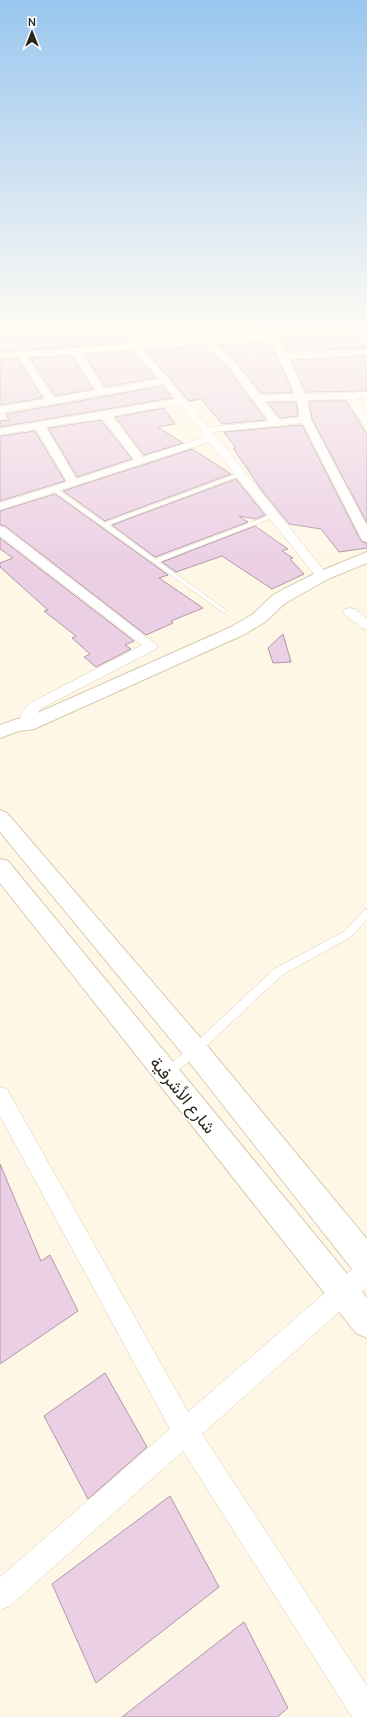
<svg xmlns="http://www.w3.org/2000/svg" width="367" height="1717" viewBox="0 0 367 1717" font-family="Manrope,Vazirmatn,sans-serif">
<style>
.building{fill:#ebcfe4;stroke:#b096a9}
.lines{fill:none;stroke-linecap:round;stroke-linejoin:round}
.service-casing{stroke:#d7cbaf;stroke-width:1}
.minor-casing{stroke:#d7cbaf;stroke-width:1}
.tertiary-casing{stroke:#d7cbaf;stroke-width:2}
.service{fill:#fff;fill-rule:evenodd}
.minor{fill:#fff;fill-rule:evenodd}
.tertiary{fill:#fff;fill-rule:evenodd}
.labels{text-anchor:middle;stroke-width:3;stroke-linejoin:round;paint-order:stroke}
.near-street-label{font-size:17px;fill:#2b261b;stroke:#fff}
</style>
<rect width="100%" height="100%" fill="#fff7e6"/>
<!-- building -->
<path class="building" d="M0 328H117L126 343 0 352Z
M128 328H194L198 338 139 341Z
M205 328H260L263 334 209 337Z
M272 328H321L322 329 275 332Z
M367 334V348L287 351 280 340Z
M268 342 277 357 293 393H261L233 358 218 345Z
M203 346 225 364 266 420 222 424 201 399 189 401 145 350Z
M132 351 156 378 105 387 84 354Z
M72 356 93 389 55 396 30 358Z
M367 356V391L306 392 291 360Z
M18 359 43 398 1 405 0 360Z
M163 386 172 398 0 427V421L9 420 6 414Z
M309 401H346L367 434V523L312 419Z
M267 402H296L298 416 280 418Z
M164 408 175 424 158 427 183 443 144 455 115 417Z
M101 420 132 459 77 477 48 428Z
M302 425 360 539 363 542 367 543V548L339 552 321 529 289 524 263 492 233 448H236L224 432Z
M35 431 65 481 0 501V436Z
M192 449 231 474 105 521 63 491Z
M236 479 265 515 256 519 239 516 248 522 155 557 112 525Z
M55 494 168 575 159 578 203 608 171 621 173 623 146 635 5 526 0 525V511Z
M255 526 288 549 282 551 293 558 290 559 304 574 272 589 222 556 176 572 162 562Z
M0 538 134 641 125 645 131 649 96 667 84 657 90 654 72 638 76 636 44 611 48 610 0 567V563L13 558 0 549Z
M283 634 291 662 273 663 268 648Z
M0 1164 41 1261 50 1255 78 1311 0 1364Z
M105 1373 147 1447 88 1499 44 1416Z
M170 1496 219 1587 96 1683 52 1584Z
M244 1622 288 1708 277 1717H122Z"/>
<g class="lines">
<defs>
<path id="service" d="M239 473 244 474 109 525 155 559 273 514H277V516L159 562 226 610 227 611 224 613 52 490 57 489 105 523Z
M367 909V919L351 937 282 975 199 1053 171 1076 167 1078 163 1076 162 1073 163 1070 191 1047 274 969 345 931 364 910Z"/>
<path id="minor" d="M118 328H126L138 343 200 339 195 328H203L208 339 265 335 261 328H270L274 334 367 328V333L278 339 286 353 367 349V355L289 359 305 394 367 392V398H357L367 414V425L363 424 347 399 307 400 311 420 367 526V542L363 541 361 538 303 423 213 432 326 573 328 576 326 579H318L209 442 0 510V503L67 482 36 429 0 435V429L175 399 164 384 0 413V407L45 399 19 357 0 359V353L129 344ZM269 340 278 356 295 394 260 395 232 359 214 344ZM203 344 226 363 269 421 208 427 169 379 142 349ZM133 349 159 379 104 389 81 353ZM73 354 95 390 54 398 27 357ZM297 400 300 417 279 420 264 401ZM180 404 205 437 143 457 112 416ZM102 418 134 460 76 479 46 427Z
M0 526 4 527 158 646 156 649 42 708C33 716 37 720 32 728L27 730 22 728C16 719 24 708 32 702L142 645 0 536Z
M350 608 355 609 367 619V629L362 628 345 615 343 612 345 609Z
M0 1087 7 1089 188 1412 359 1263 367 1259V1287L202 1434 367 1686V1717H352L183 1451 10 1606 0 1610V1577L170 1429 0 1116Z"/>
<path id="tertiary" d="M367 552V563L328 579 296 597 284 604 265 622 243 635 34 729 19 731 0 738V725L17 719H24L231 627 253 614 272 596 284 589 316 573Z
M0 810 7 813 204 1042 367 1239V1278L356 1274 186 1058 0 832Z
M0 859 8 861 367 1298V1338L356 1333 0 883Z"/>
</defs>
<!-- service casing -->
<use href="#service" class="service-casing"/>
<!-- minor casing -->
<use href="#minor" class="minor-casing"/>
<!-- tertiary casing -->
<use href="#tertiary" class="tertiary-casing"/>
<!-- service -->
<use href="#service" class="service"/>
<!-- minor -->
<use href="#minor" class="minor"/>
<!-- tertiary -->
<use href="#tertiary" class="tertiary"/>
</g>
<!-- sky -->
<linearGradient id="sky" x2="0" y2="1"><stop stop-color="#99c6ef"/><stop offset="0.58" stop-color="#fffbf4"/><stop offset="1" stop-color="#fffbf4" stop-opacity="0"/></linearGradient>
<rect width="367" height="568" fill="url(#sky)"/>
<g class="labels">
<!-- near-street labels -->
<g class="near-street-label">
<text transform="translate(183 1095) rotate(51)" y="6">شارع الأشرفية</text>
</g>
</g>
<!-- north arrow -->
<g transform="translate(32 32)" stroke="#ffffff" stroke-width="3" paint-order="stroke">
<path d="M0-3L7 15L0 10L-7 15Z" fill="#2b261b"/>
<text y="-6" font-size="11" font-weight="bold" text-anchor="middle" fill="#2b261b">N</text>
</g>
</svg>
